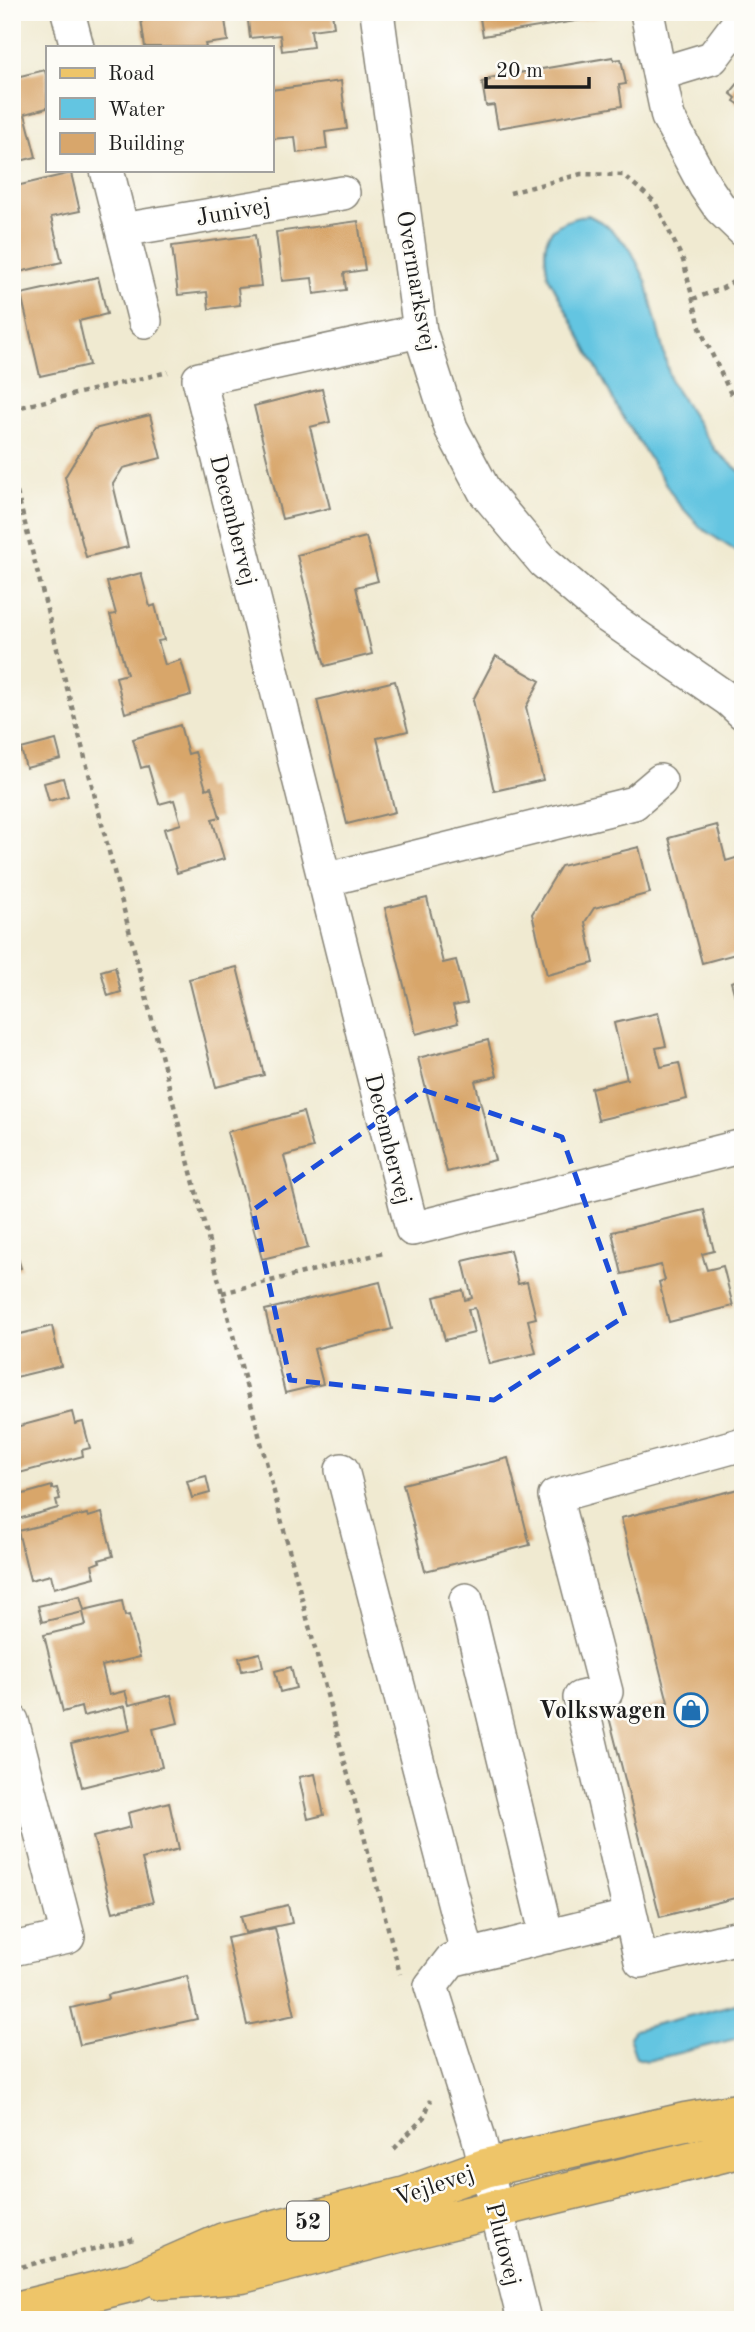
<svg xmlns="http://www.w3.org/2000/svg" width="755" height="2332" viewBox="0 0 755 2332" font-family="'Old Standard TT',serif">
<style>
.water{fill:#63c5e1;stroke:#40707e;stroke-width:2}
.building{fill:#d8a66b}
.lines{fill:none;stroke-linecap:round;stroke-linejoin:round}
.minor-casing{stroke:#868376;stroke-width:36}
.major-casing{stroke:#868376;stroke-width:41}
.path{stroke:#868376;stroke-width:4.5;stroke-dasharray:5 5;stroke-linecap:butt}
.minor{stroke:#fff;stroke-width:33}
.major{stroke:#eec569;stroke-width:38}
.marked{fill:none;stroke:#1d4ed8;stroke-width:5;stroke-dasharray:14 9;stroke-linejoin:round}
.labels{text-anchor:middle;stroke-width:5;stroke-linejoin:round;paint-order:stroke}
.shield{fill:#fdfcf7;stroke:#605f5e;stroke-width:2}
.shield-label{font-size:23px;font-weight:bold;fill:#1c1c1c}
.street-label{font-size:24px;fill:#1c1c1c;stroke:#fdfcf7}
.poi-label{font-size:24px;font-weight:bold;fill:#1c1c1c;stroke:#fdfcf7;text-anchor:end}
</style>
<rect width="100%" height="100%" fill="#fdfcf7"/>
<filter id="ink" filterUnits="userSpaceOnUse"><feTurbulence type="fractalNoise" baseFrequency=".0143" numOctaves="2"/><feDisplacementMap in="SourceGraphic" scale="14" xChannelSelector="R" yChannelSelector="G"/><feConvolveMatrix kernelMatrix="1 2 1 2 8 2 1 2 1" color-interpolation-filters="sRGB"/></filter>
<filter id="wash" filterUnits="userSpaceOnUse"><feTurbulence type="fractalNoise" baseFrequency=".00686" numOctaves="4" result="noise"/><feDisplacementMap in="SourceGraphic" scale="28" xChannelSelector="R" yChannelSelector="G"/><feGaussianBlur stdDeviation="1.57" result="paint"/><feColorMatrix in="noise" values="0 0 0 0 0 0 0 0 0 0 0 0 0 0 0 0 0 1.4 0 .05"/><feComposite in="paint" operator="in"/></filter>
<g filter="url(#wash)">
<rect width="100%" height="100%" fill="#f0ead1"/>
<!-- water -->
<path class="water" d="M588 215 605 224 630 248 646 281 671 382 716 451 743 474V556L701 528 677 502 620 412 548 276C540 236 547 223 588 215Z
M743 2002V2037L647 2061 636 2058 629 2037 634 2030Z"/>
<g id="blocks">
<!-- building -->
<path class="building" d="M140 12H224L228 41 205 44 206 47H145Z
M247 12H332L334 27 311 30 313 47 282 51 280 35 250 38Z
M479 12H607V16L483 36Z
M613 57 614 60 621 59 626 84 619 85 622 106 498 128 494 105 486 106 482 82 490 80 489 78Z
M45 70 47 80V108L25 114 36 157 12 163V78Z
M743 77V107L734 101 736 98 730 93Z
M341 81 347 129 325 132 327 149 297 153 295 137 271 139V90Z
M71 173 80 211 51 217 62 262 15 273 12 262V187Z
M358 221 365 270 344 273 346 290 314 294 312 278 282 281 276 232Z
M255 235 261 286 238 288 240 305 209 309 207 292 178 295 172 246Z
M98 277 107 314 79 321 89 365 40 376 21 294Z
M322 389 330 422 310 427 330 508 282 519 254 406Z
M150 415 161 458 123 468 113 484 128 547 86 557 65 477 94 429Z
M366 537 378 581 356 587 372 654 325 666 297 555Z
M141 573 150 607 155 605 164 640 158 641 165 665 181 660 191 695 125 713 116 677 127 674 110 615 116 614 107 582Z
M496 656 540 681 526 707 543 780 494 791 473 700Z
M395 681 408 731 377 738 395 812 347 824 317 700Z
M180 725 188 754 195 752 206 789 211 787 220 817 212 819 224 859 177 873 164 829 181 824 174 800 159 804 148 766 141 768 133 739Z
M56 740 61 759 26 768 21 749Z
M63 778 68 796 49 801 44 783Z
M717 825 726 861 739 857 743 871V906L739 907 743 922V952L702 963 669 838Z
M639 847 650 893 594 908 585 922 594 963 547 975 532 914 561 866Z
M427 898 443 963 456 960 467 1003 453 1006 458 1023 416 1034 385 908Z
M115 967 121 992 108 996 101 971Z
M237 967 264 1075 216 1087 189 979Z
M743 979V1021H742L731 982Z
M658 1013 666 1046 656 1048 661 1067 679 1063 687 1099 598 1120 591 1088 627 1079 614 1023Z
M488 1040 497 1076 475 1081 495 1160 447 1172 418 1058Z
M303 1112 313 1148 284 1156 308 1248 262 1259 227 1132Z
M704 1210 714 1251 702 1254 707 1270 723 1266 733 1306 669 1322 659 1282 665 1280 661 1265 622 1274 612 1232Z
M12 1238 21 1268 12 1270Z
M510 1250 518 1284 527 1282 536 1318 528 1320 536 1353 489 1364 475 1308 468 1309 474 1333 445 1340 434 1297 463 1290 465 1300 472 1298 463 1261Z
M380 1282 392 1329 314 1349 323 1384 285 1393 265 1310Z
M52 1326 61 1366 12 1378V1336Z
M72 1412 75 1424 83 1422 90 1448 82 1450 83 1456 12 1475V1428Z
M508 1458 530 1545 425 1571 403 1484Z
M206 1476 210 1493 192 1498 187 1481Z
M17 1484 20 1495 52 1486V1489L57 1488 60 1499 56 1500 58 1508 18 1519 12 1498V1485Z
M743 1488V1896L660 1917 609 1717 668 1702 621 1518Z
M102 1513 113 1556 99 1560 100 1562 92 1565 95 1577 54 1588 51 1575 30 1580 18 1531 87 1514 88 1517Z
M80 1596 84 1610 122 1601 125 1616 129 1615 140 1657 102 1666 109 1695 125 1691 129 1705 171 1695 178 1723 153 1729 162 1767 82 1787 71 1744 130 1730 125 1706 83 1716 81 1707 63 1712 44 1635 86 1625 83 1612 42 1622 38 1606Z
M260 1653 263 1667 242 1671 239 1658Z
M291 1667 296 1688 280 1692 275 1671Z
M315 1774 324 1815 308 1819 299 1777Z
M169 1802 179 1849 142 1859 153 1902 113 1912 93 1837 131 1827 128 1813Z
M288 1905 292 1923 245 1933 241 1916Z
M275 1928 295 2015 247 2025 227 1938Z
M187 1976 197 2019 80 2045 71 2008 108 1999 107 1995Z"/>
</g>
</g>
<g filter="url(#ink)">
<use href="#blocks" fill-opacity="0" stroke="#868376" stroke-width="2"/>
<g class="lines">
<defs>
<path id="minor" d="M68 12 77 47
M377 12 420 331 451 428 485 492 544 562 607 616 729 700 743 713
M647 12 659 74 712 58 743 17
M659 74 668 117 705 186 720 208 743 230
M107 170 145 321
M122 230 343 193
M420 331 199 379 412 1229 743 1146
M324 880 634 803 660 781
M342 1470 468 1956
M466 1600 547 1937
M12 1721 68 1937 12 1949
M631 1916 641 1961 743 1936
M524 2320 478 2135 431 1986 451 1960 631 1916 580 1698 606 1692 555 1496 743 1444"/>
<path id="major" d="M162 2280 242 2274 415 2229 743 2148
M12 2312 133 2282 224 2242 406 2196 485 2168 685 2122 743 2112"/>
</defs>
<!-- minor casing -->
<use href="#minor" class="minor-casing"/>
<!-- major casing -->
<use href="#major" class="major-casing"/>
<!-- path -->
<path class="path" d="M510 193 581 174 623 175 655 202 683 260 701 331 730 392 743 406
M693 299 723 288 743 276
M12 409 168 372
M12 473 222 1293 400 1974
M222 1293 387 1252
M394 2149 424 2117 431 2100
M12 2269 134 2239"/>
<!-- minor -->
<use href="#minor" class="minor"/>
<!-- major -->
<use href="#major" class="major"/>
</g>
</g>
<!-- marked area -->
<path class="marked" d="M423 1090 562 1137 625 1316 494 1400 290 1380 253 1210Z"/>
<!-- icons -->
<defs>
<symbol id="shop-ring" viewBox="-11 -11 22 22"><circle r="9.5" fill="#fdfcf7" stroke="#1f6fb2" stroke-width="1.5"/><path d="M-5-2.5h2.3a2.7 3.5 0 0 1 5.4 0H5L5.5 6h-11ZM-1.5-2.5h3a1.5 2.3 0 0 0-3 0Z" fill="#1f6fb2"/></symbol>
</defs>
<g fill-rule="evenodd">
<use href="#shop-ring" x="672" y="1691" width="38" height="38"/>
</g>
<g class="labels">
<!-- shield labels -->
<rect class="shield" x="287" y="2201.5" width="42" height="39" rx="5"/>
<g class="shield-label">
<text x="308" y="2229">52</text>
</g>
<!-- street labels -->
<g class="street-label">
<text transform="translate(233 211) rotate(-10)" y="8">Junivej</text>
<text transform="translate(417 281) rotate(80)" y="8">Overmarksvej</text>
<text transform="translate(234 520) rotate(76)" y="8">Decembervej</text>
<text transform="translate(389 1139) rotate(76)" y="8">Decembervej</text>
<text transform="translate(434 2185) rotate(-19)" y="8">Vejlevej</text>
<text transform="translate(504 2244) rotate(76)" y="8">Plutovej</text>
</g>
<!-- poi labels -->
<g class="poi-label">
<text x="666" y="1718">Volkswagen</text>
</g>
</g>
<!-- margin -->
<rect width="755" height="2332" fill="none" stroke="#fdfcf7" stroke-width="42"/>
<!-- legend -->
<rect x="46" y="46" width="228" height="126" fill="#fdfcf7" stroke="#a3a29f" stroke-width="2"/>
<rect x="60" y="68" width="35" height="10" fill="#eec569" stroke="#a3a29f" stroke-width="2"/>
<text x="108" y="80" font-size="21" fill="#1c1c1c">Road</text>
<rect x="60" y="98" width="35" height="21" fill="#63c5e1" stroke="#a3a29f" stroke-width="2"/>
<text x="108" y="116" font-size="21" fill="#1c1c1c">Water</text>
<rect x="60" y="133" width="35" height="21" fill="#d8a66b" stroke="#a3a29f" stroke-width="2"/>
<text x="108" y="150" font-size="21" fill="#1c1c1c">Building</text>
<!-- scale -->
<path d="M486 77v10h103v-10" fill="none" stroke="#1c1c1c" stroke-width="3.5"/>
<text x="496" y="77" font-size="21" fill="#1c1c1c" stroke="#fdfcf7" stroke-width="5" paint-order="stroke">20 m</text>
</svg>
